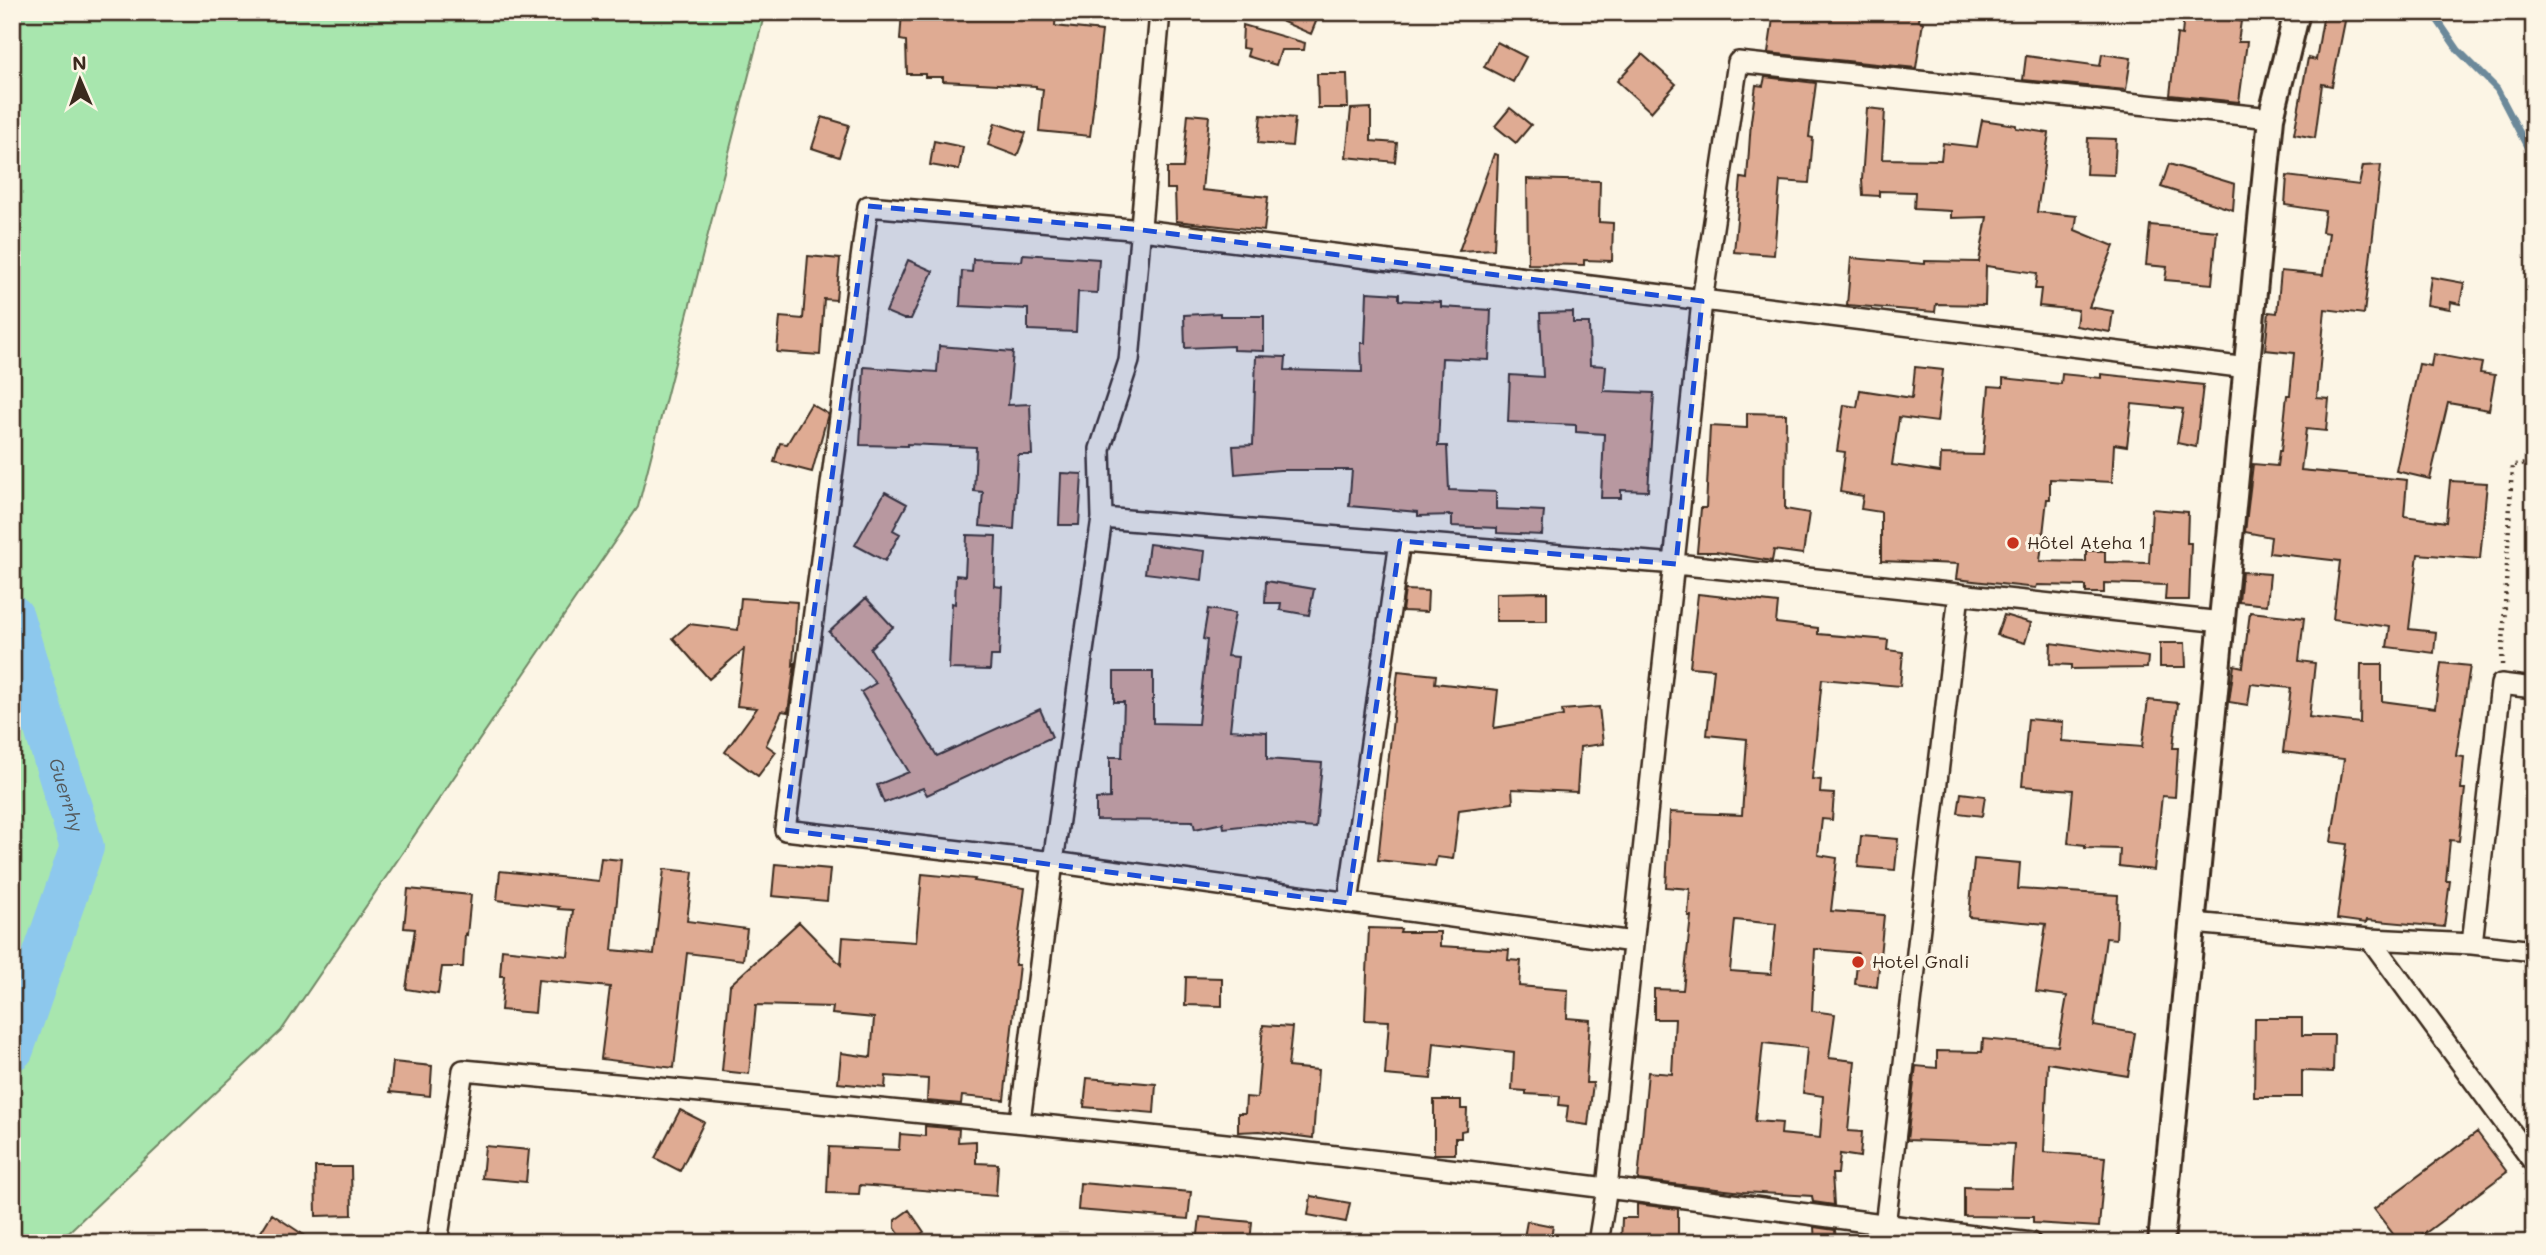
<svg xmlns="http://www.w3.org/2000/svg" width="2546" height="1255" viewBox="0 0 2546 1255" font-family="Mali,sans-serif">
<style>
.green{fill:#a8e6ae;stroke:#728866;stroke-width:2}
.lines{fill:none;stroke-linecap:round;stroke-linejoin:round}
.stream{stroke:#6c899a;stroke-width:7}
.river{stroke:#8dc8ed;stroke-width:44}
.building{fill:#dfab93;stroke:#3b2a1e;stroke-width:2;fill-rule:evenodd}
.minor-casing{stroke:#3b2a1e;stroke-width:24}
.tertiary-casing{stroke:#3b2a1e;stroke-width:30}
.path{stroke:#3b2a1e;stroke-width:4.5;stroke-dasharray:2 5;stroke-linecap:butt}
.minor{stroke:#fcf5e5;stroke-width:19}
.tertiary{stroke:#fcf5e5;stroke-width:24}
.marked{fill:#1d4ed8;fill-opacity:0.2;stroke:#1d4ed8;stroke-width:5;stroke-dasharray:14 9;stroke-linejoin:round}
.poi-dot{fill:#c8321e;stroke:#fcf5e5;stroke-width:2.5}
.labels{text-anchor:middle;stroke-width:6;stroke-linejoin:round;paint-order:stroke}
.poi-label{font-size:18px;fill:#3b2a1e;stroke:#fcf5e5;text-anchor:start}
.water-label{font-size:19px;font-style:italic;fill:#54595c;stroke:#fcf5e5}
</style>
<rect width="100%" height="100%" fill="#fcf5e5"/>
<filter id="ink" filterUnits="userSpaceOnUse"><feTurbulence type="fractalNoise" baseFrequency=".0143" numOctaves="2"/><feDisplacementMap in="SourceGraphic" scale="14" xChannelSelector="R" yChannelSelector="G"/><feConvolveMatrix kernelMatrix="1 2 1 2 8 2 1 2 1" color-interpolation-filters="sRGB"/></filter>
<g filter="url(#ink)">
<!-- green -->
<path class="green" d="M12 12H765L638 507 281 1031 57 1243H12Z"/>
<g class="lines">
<!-- stream -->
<path class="stream" d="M2432 12 2458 50 2497 89 2534 160"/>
<!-- river -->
<path class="river" id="s1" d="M12 617 82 847 12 1049"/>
</g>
<!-- building -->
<path class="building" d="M902 12H1056L1055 26 1102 31 1090 136 1039 131 1043 89 1036 88V86L943 81V77H925V74H907L906 41 900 40Z
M1260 12H1320L1311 34Z
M1774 12H1848L1885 17V12H1920L1919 21 1923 22 1916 68 1768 53Z
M2324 13 2346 16 2332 86 2322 84 2315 138 2294 134 2308 58 2316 60Z
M2184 14 2241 21 2238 42H2247L2239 102 2170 95 2177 34 2182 35Z
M1243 25 1305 43 1304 50H1281L1276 65 1247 56 1249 49 1242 48Z
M1497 42 1526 57 1513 82 1484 67Z
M1642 54 1676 84 1651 112 1617 81Z
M2102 54 2131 58 2126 90 2023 80 2026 56 2100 66Z
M1317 74H1347L1348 108H1318Z
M1765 77 1816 83 1809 137 1813 138 1809 183 1780 181 1774 255 1734 252 1741 178 1747 179 1751 121 1756 85 1763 86Z
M1371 108V141L1397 143 1395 162 1346 157 1351 109Z
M1510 108 1531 125 1516 143 1495 126Z
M1867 108 1885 110 1882 159 1941 160 1943 143 1977 147 1982 120 2016 125V128L2049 133 2037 212 2077 216 2075 230 2114 246 2089 307 2113 311 2110 332 2076 326 2078 310 2039 306 2041 289H2035L2037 273 1986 266 1985 305 1936 304 1935 312 1847 305 1851 258 1925 264V261L1979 262 1987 217 1951 218V211L1914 209 1915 192 1879 191V196L1863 195 1862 180Z
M1188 114 1209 116 1202 190 1268 197 1264 231 1176 221 1175 189H1167V168H1183Z
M1261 115 1295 118 1292 146 1258 143Z
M822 117 849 125 839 157 812 148Z
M995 123 1026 133 1017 156 988 145Z
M2088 138 2116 139 2114 175 2086 174Z
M934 141 963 147 959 170 930 165Z
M1494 154 1498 155 1494 249 1459 251Z
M2169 164 2235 184 2233 210 2161 187Z
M2381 165 2364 314 2325 309 2317 398 2329 399 2326 431 2306 429 2301 470 2407 480 2404 516 2446 522 2450 481 2487 483 2480 559 2418 554 2409 629 2436 632 2434 653 2387 647 2390 627 2333 619 2340 561 2269 553 2271 537 2245 532 2253 464 2277 466 2279 451H2281L2287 395H2290L2294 353 2265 350 2269 312 2277 313 2281 271 2323 275 2329 233 2322 232 2325 211 2285 205 2287 176 2359 185 2363 166Z
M1527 179 1600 181 1599 222 1613 223 1612 261 1584 260V265L1528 264Z
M2150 225 2217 231 2212 284 2165 280 2167 267 2146 265Z
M1023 254 1099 259 1097 293 1078 292 1076 332 1028 330V309L960 306 962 271 972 272 973 259 1022 261Z
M808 256 840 259 836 300 824 299 820 355 777 352 780 317 803 319Z
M908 260 933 271 911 319H903L886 312Z
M2431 277 2464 283 2460 304 2451 302 2450 309 2427 305Z
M1367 292 1399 294V300L1441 302V307L1491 310 1489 360 1442 358 1438 446H1447L1449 490 1496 492V509L1544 511 1542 535 1497 533V528L1452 526V515L1418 516V512L1349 506 1352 470H1280L1235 474 1233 446 1253 445 1256 356 1286 357 1285 370 1362 372 1361 343H1365Z
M1573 312V323H1589L1590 365 1606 366 1604 391 1654 393 1648 491 1621 490V498H1601L1604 434 1576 432V425L1508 422 1510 375 1543 377 1540 313Z
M1220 313V316H1264V351L1233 350V346L1185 348 1184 315Z
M939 346 1013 352 1008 405 1030 404 1032 455H1018L1014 529 980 526 983 492 974 491 976 447 907 444V446L860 445 864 367 937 372Z
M2433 354 2482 363 2480 373 2495 375 2489 410 2448 403 2430 479 2396 471 2419 364 2431 366Z
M1915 367 1943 370 1937 422 1899 417 1892 465 1940 472 1941 454 1983 455 1989 386 2003 387V378L2061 384 2062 374 2101 378V374L2203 385 2196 447 2177 443 2183 409 2132 404 2127 446 2114 444 2112 482 2050 479V499H2047L2040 561 2086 562V551H2105V562L2149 563 2152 509 2188 512 2187 543H2191L2189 600H2165L2166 585 2104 583V593H2086V586L2037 585 2036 588 1956 579 1958 564 1881 561V512L1861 509 1863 496 1840 492 1845 452 1837 451 1844 405 1857 407 1860 390 1912 398Z
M811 404 828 414 812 472 774 462 780 443 787 444Z
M1747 413 1786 414 1785 509 1809 513 1803 554 1774 550 1772 561 1716 552H1697L1701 508H1706L1710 426 1747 428Z
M1061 473 1082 474 1079 525H1059Z
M885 492 907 504 893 530 900 534 885 561 855 545Z
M967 535 996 536 994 586 1002 587 999 656H991L990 670 949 669 952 603 955 604 956 575 965 576Z
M1149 544 1205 551 1202 580 1145 573Z
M2242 572 2270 574 2267 605 2239 602Z
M1266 581 1314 589 1309 615 1280 610 1281 603H1265Z
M1405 590 1428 591 1427 612 1402 611Z
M1547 592V621H1496V593Z
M1698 594 1778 603 1776 623 1818 628V634L1888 640 1887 650 1903 652 1900 686 1822 679 1812 779 1821 780 1820 793 1834 794 1832 820 1822 819 1818 855 1837 858 1831 911 1884 915 1877 987 1855 984 1858 953 1815 949 1812 1011 1835 1014 1829 1058 1855 1061 1848 1131 1862 1132 1860 1157 1840 1154 1838 1174H1832L1834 1205 1813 1202 1812 1196 1743 1192 1638 1180 1648 1072 1672 1074 1675 1019H1654V989L1683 990 1691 916H1688L1690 889 1666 887 1670 812 1742 815 1747 739 1707 735 1714 669 1690 667ZM1735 920 1776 924 1771 974 1730 971ZM1763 1043 1807 1048 1803 1093 1823 1096 1820 1138 1781 1134 1782 1123 1755 1121Z
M741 598 797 602 793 665 795 663 788 712 782 711 766 745 776 752 758 776 725 752 757 708 737 706 744 649 709 679 673 638 689 624 738 630Z
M866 598 893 627 870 648 937 756 1040 709 1052 737 927 795 923 788 884 803 877 785 909 772 861 692 876 683 829 632Z
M1208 609 1235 613 1227 656 1238 657 1230 730 1267 732V759L1322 763 1316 828 1259 824 1224 828 1223 823 1195 829 1193 821 1096 820V799L1110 798V757H1122L1124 702H1114V672H1153V723L1198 724 1207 640 1203 639Z
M2250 612 2304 618 2299 661 2315 663 2309 717 2360 723 2361 664H2382V701L2435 708 2441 663 2470 666 2456 756 2464 757 2461 789H2465L2459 841 2450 840 2446 881H2450L2444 927 2367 920 2366 923 2337 919 2347 844 2331 842 2344 759 2283 752 2291 688 2251 684 2248 705 2229 702 2234 665 2243 667Z
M2004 615 2031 623 2025 643 1997 635Z
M2051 643 2148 657 2147 668 2071 669V665L2050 664Z
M2160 643H2185L2186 667H2160Z
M1398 671 1436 675 1435 683 1498 690 1494 728 1563 716 1562 710 1599 707 1603 744 1580 747 1577 792 1512 789 1513 803 1459 810 1453 859 1437 857 1435 866 1378 860Z
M2148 700 2178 703 2173 748H2178L2175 797 2162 796 2154 870 2119 866 2120 849 2085 848V845L2068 843 2073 790 2022 786 2028 719 2063 722 2062 741 2142 747Z
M1961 793 1985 796 1982 816 1958 813Z
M1861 836 1898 839 1895 870 1858 867Z
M601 858 621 860 612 950 654 954 664 869 693 872 687 921 747 929 743 960 687 953 674 1068 601 1059 610 987 538 980 535 1013 501 1010 504 976H500L502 949 568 956 573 910 558 909 559 907 497 900 500 871 598 881Z
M1974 859 2020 863 2018 889 2118 895 2116 939 2106 938 2094 1026 2135 1033 2128 1076 2048 1063 2044 1152 2105 1157 2099 1227 2033 1223V1217L1964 1216V1187L2011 1188 2014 1144 1907 1140 1916 1066 1937 1068V1051L1982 1052 1983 1039 2058 1046 2067 996 2036 992 2046 924 1969 917Z
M775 864 830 869 827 901 772 896Z
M922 874 975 879 974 881 1025 888 1015 965H1019L1004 1100 962 1096 961 1104 927 1101 928 1079 886 1076 885 1088 838 1083 841 1053 871 1057 874 1018 832 1014 833 1007 756 1005 749 1074 722 1071 730 985 799 922 841 965 843 937 916 942Z
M408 889 471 895 467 935 465 934 463 967H442L438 994 406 989 415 929 404 928Z
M1369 928 1401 929 1400 932H1440V946L1509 950 1508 960 1521 961 1519 986 1568 990 1567 1018 1590 1020 1586 1083H1593L1588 1125 1566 1122 1568 1106 1559 1105 1560 1096 1526 1094V1091L1512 1090 1514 1052 1434 1043 1431 1079 1385 1075 1389 1021 1365 1020Z
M1186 977 1222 978V1006L1185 1005Z
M2255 1018H2302V1035H2334L2333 1072 2302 1071V1097H2254Z
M1263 1025 1292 1027 1288 1067 1318 1070 1313 1138 1260 1131 1238 1132V1113H1245L1246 1097 1257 1098Z
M393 1062 432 1066 430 1096 390 1092Z
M1087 1078 1156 1084 1154 1113 1084 1107Z
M1434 1100H1461V1109H1467L1466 1130 1461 1131V1138H1455V1154H1434Z
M680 1110 704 1122 680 1171 655 1158Z
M925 1126 959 1129 958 1142 976 1141V1163L998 1164 996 1196 860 1185 859 1194 827 1193 829 1147 899 1150 900 1134 925 1136Z
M2477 1132 2507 1172 2412 1243H2400L2374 1209Z
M485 1146 529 1150 526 1182 482 1178Z
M315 1167H351L352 1215 316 1216Z
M1080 1183 1191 1192 1188 1219 1078 1210Z
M1311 1196 1350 1203 1346 1222 1308 1215Z
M1637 1204 1678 1209V1243H1621L1622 1218H1637Z
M909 1210 924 1232 905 1243 895 1228V1220Z
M272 1214 316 1243H254Z
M1200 1217 1252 1222 1250 1243H1197Z
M1527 1221 1553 1226 1550 1243H1523Z
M1814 1227 1835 1230 1836 1243H1815Z"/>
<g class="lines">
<defs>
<path id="minor" d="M1102 518 1676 564 2222 622
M1348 903 1400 541
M2193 923 2370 939
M1633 942 1053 862 785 830 868 206 1142 230 2247 368
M2472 944 2501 684 2534 688
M2534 951 2472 944 2370 939 2534 1163
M1020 1121 1053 862 1102 518 1100 449 1129 361 1160 12
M437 1243 463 1070C845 1105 1226 1140 1606 1188 1748 1205 1889 1226 2031 1243
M1598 1243 1607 1188 1702 301 1738 62 2271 118
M1883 1243 1959 594"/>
<path id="tertiary" d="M2161 1243 2271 118 2297 12"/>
</defs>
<!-- minor casing -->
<use href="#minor" class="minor-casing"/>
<!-- tertiary casing -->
<use href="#tertiary" class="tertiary-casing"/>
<!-- path -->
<path class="path" d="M2502 665 2512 465 2534 464"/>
<!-- minor -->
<use href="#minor" class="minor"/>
<!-- tertiary -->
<use href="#tertiary" class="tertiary"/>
</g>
</g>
<!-- marked area -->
<path class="marked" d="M868 206 1142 230 1702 301 1676 564 1400 541 1348 903 785 830Z"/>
<!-- markers -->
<g class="poi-dot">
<circle cx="2013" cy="543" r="7"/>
<circle cx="1858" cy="962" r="7"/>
</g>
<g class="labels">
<!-- poi labels -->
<g class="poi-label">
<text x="2027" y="549">Hôtel Ateha 1</text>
<text x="1872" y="968">Hotel Gnali</text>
</g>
<!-- water labels -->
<g class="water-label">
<text dy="7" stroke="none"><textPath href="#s1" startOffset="186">Guerrhy</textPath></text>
</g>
</g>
<!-- margin -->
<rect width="2546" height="1255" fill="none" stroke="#fcf5e5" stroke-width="42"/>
<rect x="21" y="21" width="2504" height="1213" fill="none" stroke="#3b2a1e" stroke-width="2.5" filter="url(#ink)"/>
<!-- north arrow -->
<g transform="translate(80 80) rotate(358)" stroke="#fcf5e5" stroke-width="5" paint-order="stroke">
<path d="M0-5L12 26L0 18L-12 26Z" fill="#3b2a1e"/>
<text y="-10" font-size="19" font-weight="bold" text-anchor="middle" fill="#3b2a1e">N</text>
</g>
</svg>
